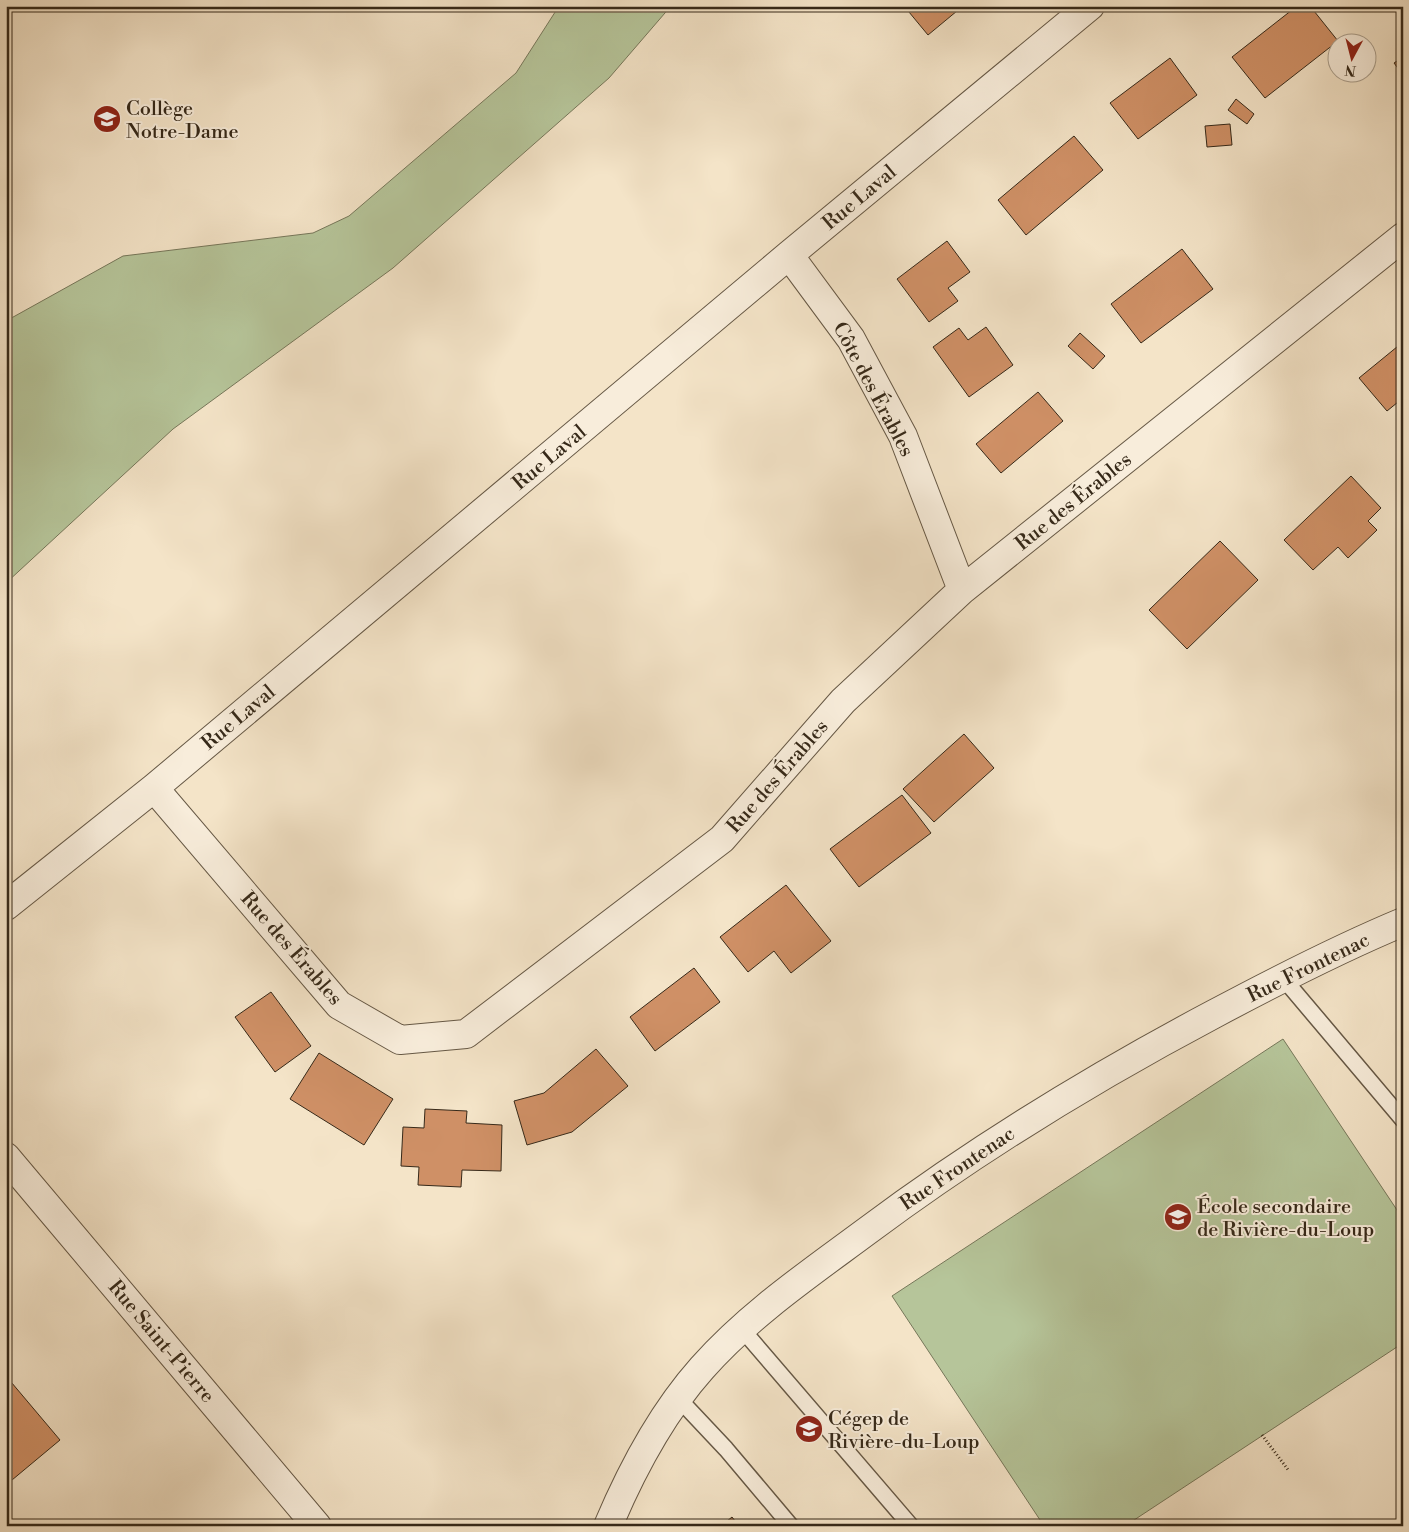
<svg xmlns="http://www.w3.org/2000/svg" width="1409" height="1532" viewBox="0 0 1409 1532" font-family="'Libre Bodoni',serif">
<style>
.green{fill:#b6c59a;stroke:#76775a}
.building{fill:#cf9066;stroke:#362919}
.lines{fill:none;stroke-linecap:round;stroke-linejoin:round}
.service-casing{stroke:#665845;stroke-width:18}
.minor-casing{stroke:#665845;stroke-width:30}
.tertiary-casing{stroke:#665845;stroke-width:30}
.path{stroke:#362919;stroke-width:3;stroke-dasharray:1 2.5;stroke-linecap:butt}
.service{stroke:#f8eddb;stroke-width:15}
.minor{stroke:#f8eddb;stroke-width:28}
.tertiary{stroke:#f8eddb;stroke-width:28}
.labels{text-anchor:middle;stroke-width:4;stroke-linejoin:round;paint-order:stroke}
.poi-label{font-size:20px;fill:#362919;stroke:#f8eddb;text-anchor:start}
.street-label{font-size:20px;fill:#362919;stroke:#f8eddb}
</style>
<rect width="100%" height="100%" fill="#f4e4c8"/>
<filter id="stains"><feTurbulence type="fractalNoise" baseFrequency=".004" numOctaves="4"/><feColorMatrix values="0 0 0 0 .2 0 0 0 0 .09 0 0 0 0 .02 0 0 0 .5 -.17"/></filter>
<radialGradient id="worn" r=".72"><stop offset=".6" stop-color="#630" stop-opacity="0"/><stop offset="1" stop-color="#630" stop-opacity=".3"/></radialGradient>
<!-- green -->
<path class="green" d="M559 6H671L609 78 393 268 173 429 6 583V321L123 256 313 233 349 216 516 73Z
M1283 1039 1403 1219V1343L1125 1526H1044L892 1296Z"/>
<!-- building -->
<path class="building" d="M904 6H963L928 35Z
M1297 6H1310L1338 41 1265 98 1232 57Z
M1403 57V75L1394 63Z
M1170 58 1197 95 1138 139 1110 103Z
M1236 99 1254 114 1247 124 1228 110Z
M1230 124 1232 145 1207 147 1205 126Z
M1074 136 1103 170 1026 235 998 200Z
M947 241 970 272 948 288 958 301 929 322 897 279Z
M1182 249 1213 289 1141 343 1111 304Z
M986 327 1013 365 969 397 933 347 959 328 968 340Z
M1080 333 1105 356 1093 369 1068 346Z
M1403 342V398L1387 411 1359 378Z
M1038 392 1063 421 1001 473 976 444Z
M1351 476 1381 508 1368 521 1377 530 1348 558 1338 547 1313 570 1284 540Z
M1220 541 1258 580 1187 649 1149 610Z
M964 734 994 768 934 822 903 789Z
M902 795 931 833 859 887 830 849Z
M786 885 831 941 791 973 774 951 748 972 720 937Z
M694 968 720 1002 655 1051 630 1017Z
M271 992 311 1046 275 1072 235 1017Z
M596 1049 628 1086 572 1132 527 1145 514 1101 544 1093Z
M319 1053 393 1099 364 1145 290 1099Z
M425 1109 467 1111 466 1123 502 1125 501 1171 462 1170 461 1187 418 1185 419 1167 401 1166 403 1127 424 1128Z
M6 1376 60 1440 6 1485Z
M732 1517 739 1526H721Z"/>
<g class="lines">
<defs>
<path id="service" d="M1283 978 1403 1120
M741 1328 911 1526
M678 1398 726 1449 791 1526"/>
<path id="minor" d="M789 255 851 339 903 436 962 590
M154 788 339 1005 400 1040 466 1034 722 839 843 701 962 590 1403 237
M6 906 154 788 789 255 1090 6"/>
<path id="tertiary" d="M6 1157 317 1526
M608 1526C632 1469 661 1414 702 1368 750 1314 809 1274 867 1231 977 1149 1093 1078 1214 1014 1276 981 1338 949 1403 922"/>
</defs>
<!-- service casing -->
<use href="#service" class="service-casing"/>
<!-- minor casing -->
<use href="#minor" class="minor-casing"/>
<!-- tertiary casing -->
<use href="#tertiary" class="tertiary-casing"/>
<!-- path -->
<path class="path" d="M1262 1435 1289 1471"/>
<!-- service -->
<use href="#service" class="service"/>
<!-- minor -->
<use href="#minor" class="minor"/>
<!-- tertiary -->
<use href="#tertiary" class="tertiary"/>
</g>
<!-- icons -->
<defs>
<symbol id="school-disc" viewBox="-11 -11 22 22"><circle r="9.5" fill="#8f2418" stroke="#f8eddb"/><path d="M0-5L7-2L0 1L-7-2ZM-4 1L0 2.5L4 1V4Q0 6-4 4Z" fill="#fff"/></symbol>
<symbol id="university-disc" viewBox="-11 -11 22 22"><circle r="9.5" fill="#8f2418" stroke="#f8eddb"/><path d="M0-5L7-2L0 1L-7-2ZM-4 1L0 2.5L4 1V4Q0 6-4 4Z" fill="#fff"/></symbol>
</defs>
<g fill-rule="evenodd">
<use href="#school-disc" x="91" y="103" width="32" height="32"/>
<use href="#school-disc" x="1162" y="1201" width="32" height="32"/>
<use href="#university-disc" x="793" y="1413" width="32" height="32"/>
</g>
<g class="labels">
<!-- poi labels -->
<g class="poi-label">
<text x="126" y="115">Collège<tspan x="126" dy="23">Notre-Dame</tspan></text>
<text x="1197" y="1213">École secondaire<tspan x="1197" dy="23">de Rivière-du-Loup</tspan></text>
<text x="828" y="1425">Cégep de<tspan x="828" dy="23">Rivière-du-Loup</tspan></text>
</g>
<!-- street labels -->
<g class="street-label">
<text transform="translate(859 197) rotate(-40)" y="7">Rue Laval</text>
<text transform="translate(874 389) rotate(62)" y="7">Côte des Érables</text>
<text transform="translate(549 457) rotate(-40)" y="7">Rue Laval</text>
<text transform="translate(1073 501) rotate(-39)" y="7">Rue des Érables</text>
<text transform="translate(238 717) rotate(-40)" y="7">Rue Laval</text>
<text transform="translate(777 776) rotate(-49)" y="7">Rue des Érables</text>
<text transform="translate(292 948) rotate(49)" y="7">Rue des Érables</text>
<text transform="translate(1308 967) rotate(-26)" y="7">Rue Frontenac</text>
<text transform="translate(957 1168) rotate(-34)" y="7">Rue Frontenac</text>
<text transform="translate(162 1341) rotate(50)" y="7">Rue Saint-Pierre</text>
</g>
</g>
<!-- margin -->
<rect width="1409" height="1532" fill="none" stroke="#f4e4c8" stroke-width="25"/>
<rect x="8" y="8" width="1394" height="1517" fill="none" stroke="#362919" stroke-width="2.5"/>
<rect x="12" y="12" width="1384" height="1507" fill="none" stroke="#362919"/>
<!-- north arrow -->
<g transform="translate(1352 58) rotate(187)"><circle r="24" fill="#f8eddb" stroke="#aa9f8d"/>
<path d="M0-4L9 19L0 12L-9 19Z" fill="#8f2418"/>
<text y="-8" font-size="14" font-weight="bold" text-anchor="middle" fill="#362919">N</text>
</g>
<rect width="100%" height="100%" filter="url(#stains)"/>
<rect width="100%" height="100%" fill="url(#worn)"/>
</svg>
